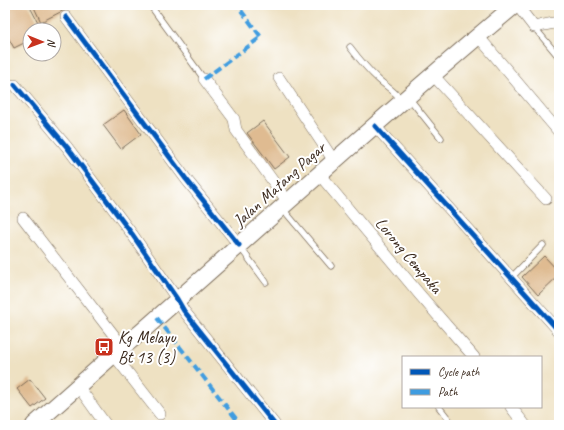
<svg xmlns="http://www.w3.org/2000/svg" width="564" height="430" viewBox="0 0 564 430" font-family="Caveat,sans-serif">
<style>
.building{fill:#dfbb91}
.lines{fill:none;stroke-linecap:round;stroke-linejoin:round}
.service-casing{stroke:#7a6a57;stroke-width:7}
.minor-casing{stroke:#7a6a57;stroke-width:12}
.secondary-casing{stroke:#7a6a57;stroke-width:18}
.service{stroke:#fff;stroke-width:5.5}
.minor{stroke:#fff;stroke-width:11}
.secondary{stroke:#fff;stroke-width:16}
.quiet{stroke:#3f9ce0;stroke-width:4;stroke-dasharray:8 4;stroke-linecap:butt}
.cycleway-casing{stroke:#fff;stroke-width:8}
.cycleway{stroke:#0057b8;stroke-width:5}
.labels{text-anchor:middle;stroke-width:4;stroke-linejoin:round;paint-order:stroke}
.street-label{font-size:17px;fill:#3b2a1e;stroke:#fff}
.poi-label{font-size:17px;fill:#3b2a1e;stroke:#fff;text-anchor:start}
</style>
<rect width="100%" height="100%" fill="#fff"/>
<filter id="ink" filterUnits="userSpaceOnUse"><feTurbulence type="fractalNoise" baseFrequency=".025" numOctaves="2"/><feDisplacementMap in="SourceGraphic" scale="8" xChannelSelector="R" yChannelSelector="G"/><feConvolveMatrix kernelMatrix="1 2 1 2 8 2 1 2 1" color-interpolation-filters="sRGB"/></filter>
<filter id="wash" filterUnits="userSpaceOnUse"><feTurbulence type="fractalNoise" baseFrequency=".012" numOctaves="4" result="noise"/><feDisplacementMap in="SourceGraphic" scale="16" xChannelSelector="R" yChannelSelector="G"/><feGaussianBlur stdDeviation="0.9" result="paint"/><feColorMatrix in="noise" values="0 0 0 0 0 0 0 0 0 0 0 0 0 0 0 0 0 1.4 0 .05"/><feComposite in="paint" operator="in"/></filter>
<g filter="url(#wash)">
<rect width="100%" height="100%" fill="#eee1c2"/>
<g id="blocks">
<!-- building -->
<path class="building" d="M5 5H29L42 30H30V40L14 48 5 32Z
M33 5H74L41 22Z
M124 110 141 134 121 149 103 125Z
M263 121 290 157 274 169 247 133Z
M544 256 559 272V275L538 295 522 277Z
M30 379 45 398 32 408 17 389Z"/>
</g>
</g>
<g filter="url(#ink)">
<use href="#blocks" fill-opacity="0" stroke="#7a6a57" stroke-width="1"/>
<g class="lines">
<defs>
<path id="service" d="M150 5 204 79
M534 27 559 57
M350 47C359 59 368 70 379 80 387 87 396 92 402 101
M409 98 441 138
M282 208 331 266
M240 247 266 282
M511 278 543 245
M439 407 453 425"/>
<path id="minor" d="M517 5 534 27 559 22
M66 17 186 179 239 245
M478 36 559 132
M433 75 546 199
M279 78 334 161
M204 79 234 119 236 130 288 202
M15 85 67 147 132 234 177 299 184 311 275 425
M375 126 559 331
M319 174 420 295 474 357
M23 218 123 347
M114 355 160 414
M78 386 106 425
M511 407 525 425"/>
<path id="secondary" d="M34 425 112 356 140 333C265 223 388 111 515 5"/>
</defs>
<!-- service casing -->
<use href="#service" class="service-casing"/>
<!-- minor casing -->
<use href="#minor" class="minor-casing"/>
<!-- secondary casing -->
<use href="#secondary" class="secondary-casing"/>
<!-- service -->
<use href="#service" class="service"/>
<!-- minor -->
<use href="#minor" class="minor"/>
<!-- secondary -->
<use href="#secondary" class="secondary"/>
<!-- quiet -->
<path class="quiet" d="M204 79 261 37 237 5
M157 318 241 425"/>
<defs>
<path id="cycleway" d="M66 17 186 179 239 245
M15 85 67 147 132 234 177 299 184 311 275 425
M375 126 559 331"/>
</defs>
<!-- cycleway casing -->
<use href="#cycleway" class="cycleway-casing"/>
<!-- cycleway -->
<use href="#cycleway" class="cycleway"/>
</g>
</g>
<!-- icons -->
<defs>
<symbol id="bus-square" viewBox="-11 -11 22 22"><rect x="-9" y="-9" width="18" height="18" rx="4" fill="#c8321e" stroke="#fff"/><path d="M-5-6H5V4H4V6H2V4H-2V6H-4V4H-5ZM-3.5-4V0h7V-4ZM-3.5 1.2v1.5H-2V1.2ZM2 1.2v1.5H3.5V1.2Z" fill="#fff"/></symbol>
</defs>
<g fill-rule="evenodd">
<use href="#bus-square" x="93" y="336" width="22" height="22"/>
</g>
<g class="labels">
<!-- street labels -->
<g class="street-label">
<text transform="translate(279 184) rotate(-42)" y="6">Jalan Matang Pagar</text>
<text transform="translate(409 255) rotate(50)" y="6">Lorong Cempaka</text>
</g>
<!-- poi labels -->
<g class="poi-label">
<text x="118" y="343">Kg Melayu<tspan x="118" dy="20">Bt 13 (3)</tspan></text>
</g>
</g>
<!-- margin -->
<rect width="564" height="430" fill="none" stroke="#fff" stroke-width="20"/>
<!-- legend -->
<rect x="402" y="356" width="140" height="52" fill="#ffffff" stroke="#b1aaa5"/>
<rect x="410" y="369" width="20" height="6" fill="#0057b8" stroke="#b1aaa5"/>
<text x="438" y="376" font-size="12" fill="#3b2a1e">Cycle path</text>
<rect x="410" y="389" width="20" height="6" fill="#3f9ce0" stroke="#b1aaa5"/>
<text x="438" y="396" font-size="12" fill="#3b2a1e">Path</text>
<!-- north arrow -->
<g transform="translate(42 42) rotate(91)"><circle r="19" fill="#ffffff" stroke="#b1aaa5"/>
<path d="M0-3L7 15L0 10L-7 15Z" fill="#c8321e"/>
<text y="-6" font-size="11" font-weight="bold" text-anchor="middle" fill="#3b2a1e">N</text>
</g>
</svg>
